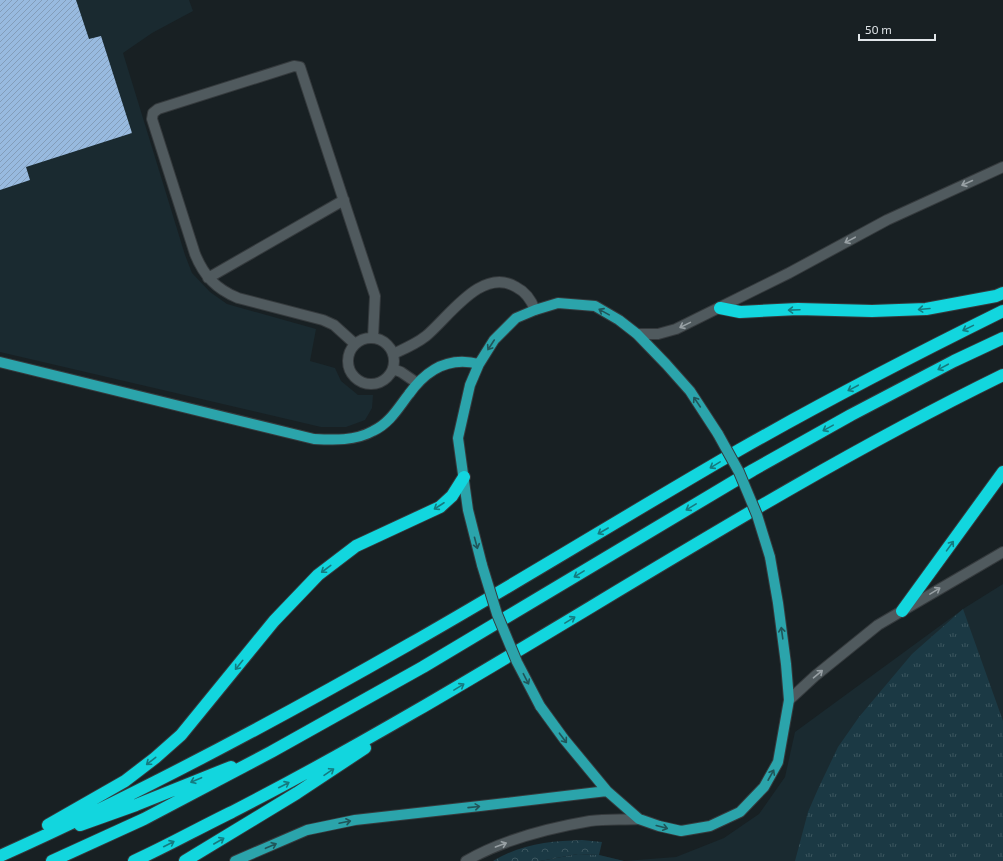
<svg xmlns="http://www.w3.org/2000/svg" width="1003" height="861" viewBox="0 0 1003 861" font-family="'Exo 2',sans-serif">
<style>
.built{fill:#1a2a30}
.grass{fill:url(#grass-tufts)}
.park{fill:url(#park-crowns)}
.building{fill:url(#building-hatch)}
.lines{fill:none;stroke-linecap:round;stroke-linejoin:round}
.minor-casing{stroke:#353a3d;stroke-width:12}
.major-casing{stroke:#353a3d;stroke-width:12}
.highway-casing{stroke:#353a3d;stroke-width:14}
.minor{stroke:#505a5e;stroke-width:10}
.major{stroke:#2ba4ab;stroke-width:10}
.highway{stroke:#12d6de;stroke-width:12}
.major-bridge-casing{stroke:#353a3d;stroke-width:12;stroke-linecap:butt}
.major-bridge{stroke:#2ba4ab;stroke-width:10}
.oneway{stroke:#98a0a4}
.oneway2{stroke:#157b80}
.oneway3{stroke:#205559}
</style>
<defs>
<pattern id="grass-tufts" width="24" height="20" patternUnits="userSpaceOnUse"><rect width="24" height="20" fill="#1b3944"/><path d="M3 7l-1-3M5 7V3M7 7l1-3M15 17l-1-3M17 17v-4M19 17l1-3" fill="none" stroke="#3c565f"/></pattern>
<pattern id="park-crowns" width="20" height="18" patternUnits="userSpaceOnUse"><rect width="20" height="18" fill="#1b3944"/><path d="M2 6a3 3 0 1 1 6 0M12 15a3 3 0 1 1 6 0" fill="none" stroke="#3c565f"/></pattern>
<pattern id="building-hatch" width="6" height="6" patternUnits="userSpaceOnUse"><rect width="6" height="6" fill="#98badf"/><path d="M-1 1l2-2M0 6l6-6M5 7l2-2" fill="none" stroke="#839db9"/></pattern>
</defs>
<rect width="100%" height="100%" fill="#182023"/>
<!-- built -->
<path class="built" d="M0 0H189L193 11 152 33 123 53 185 255 192 273 210 292 227 304 316 329 310 361 335 368 341 381 358 395H373L372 408 365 420 346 427H321L0 352Z
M1003 584V861H540L599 855 624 861 676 857 724 838 759 814 785 777 795 732 963 609Z"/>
<!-- grass -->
<path class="grass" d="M963 609 1003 721V861H795L808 812 818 789 838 747 859 717 912 654Z
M578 854 599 855 624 861H540Z"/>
<!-- park -->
<path class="park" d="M582 840 602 842 599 855 578 854 540 861H493C521 844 550 841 582 840Z"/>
<!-- building -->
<path class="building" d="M0 0H76L89 39 101 36 132 133 26 167 30 180 0 190Z"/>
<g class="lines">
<defs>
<path id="minor" d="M208 278 344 200
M637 334H658L676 329 789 273 887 220 1003 167
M348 361a23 23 0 1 1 46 0a23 23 0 1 1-46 0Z
M355 344 334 325 323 320 238 298C216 289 204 276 195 254L152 119 153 113 158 109 294 66 300 67 375 296 373 338
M393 354C404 349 416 344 426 336 449 317 482 266 516 287 526 292 531 299 535 310
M393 369 401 372 417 383
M789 700 815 676 878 625 1003 552
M466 861C502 840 549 828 590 821 606 819 623 820 639 819"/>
<path id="major" d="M0 362 314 439C334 440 355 441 373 431 390 423 398 408 409 394 426 370 449 356 479 364
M482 565 468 510 458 438 470 385 479 364 494 340 516 318 535 310 558 303 595 306 619 320 637 334 666 364 690 391 718 434
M540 706 564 739 607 791 639 819 659 826 681 831 710 826 740 812 764 787 778 762 789 700 786 664 778 603 770 557
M235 861 307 830 355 820 480 806 607 791"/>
<path id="highway" d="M720 308 740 312 798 309 872 311 926 309 996 296 1003 293
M902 611 1003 472
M48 825 125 781 155 758 181 735 274 621 318 575 356 546 440 507 452 496 464 477
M80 825 136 805 231 767
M0 856C139 794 275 721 408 645 519 582 628 514 739 450 825 401 914 355 1003 311
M52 861 144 819 271 752 423 667 753 470 851 415 954 361 1003 338
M134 861C167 846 199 828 232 812 495 677 737 505 1003 375
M185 861 297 793 365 748"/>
</defs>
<!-- minor casing -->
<use href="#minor" class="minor-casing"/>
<!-- major casing -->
<use href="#major" class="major-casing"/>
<!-- highway casing -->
<use href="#highway" class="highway-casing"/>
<!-- minor -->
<use href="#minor" class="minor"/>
<!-- major -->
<use href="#major" class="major"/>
<!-- highway -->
<use href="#highway" class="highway"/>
<defs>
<path id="major-bridge" d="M718 434 739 472 757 515 770 557
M482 565 497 614 517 662 540 706"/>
</defs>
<!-- major-bridge casing -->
<use href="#major-bridge" class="major-bridge-casing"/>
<!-- major-bridge -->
<use href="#major-bridge" class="major-bridge"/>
</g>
<!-- one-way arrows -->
<defs><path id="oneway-shaft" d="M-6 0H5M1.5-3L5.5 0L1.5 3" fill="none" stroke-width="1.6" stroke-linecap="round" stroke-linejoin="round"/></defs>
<g class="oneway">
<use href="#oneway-shaft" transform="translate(967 183) rotate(156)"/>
<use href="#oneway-shaft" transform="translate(850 240) rotate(152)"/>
<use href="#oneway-shaft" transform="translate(685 325) rotate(154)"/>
<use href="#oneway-shaft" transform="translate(935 591) rotate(-31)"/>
<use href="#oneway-shaft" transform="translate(818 674) rotate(-40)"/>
<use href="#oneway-shaft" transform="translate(501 845) rotate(-20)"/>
</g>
<g class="oneway2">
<use href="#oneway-shaft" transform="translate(924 309) rotate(175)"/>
<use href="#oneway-shaft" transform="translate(794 310) rotate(178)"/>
<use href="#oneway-shaft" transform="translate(968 328) rotate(154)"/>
<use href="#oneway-shaft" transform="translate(943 367) rotate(152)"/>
<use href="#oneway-shaft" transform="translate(853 388) rotate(152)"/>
<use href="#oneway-shaft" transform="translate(828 428) rotate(151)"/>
<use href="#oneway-shaft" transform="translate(715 465) rotate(149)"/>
<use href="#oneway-shaft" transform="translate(439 506) rotate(147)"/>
<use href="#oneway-shaft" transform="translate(691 507) rotate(149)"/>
<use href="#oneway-shaft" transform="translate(603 531) rotate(150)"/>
<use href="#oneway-shaft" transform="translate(950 546) rotate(-54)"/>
<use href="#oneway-shaft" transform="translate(326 569) rotate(143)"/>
<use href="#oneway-shaft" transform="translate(579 574) rotate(149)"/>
<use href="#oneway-shaft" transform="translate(570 620) rotate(-31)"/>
<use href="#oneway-shaft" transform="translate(239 665) rotate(129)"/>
<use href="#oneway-shaft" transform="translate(459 687) rotate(-31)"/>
<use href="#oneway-shaft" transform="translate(151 761) rotate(142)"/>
<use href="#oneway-shaft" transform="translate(329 772) rotate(-34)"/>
<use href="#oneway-shaft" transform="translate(196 780) rotate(157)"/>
<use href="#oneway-shaft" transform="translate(284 785) rotate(-27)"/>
<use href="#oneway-shaft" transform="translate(219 841) rotate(-30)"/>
<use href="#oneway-shaft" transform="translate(169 844) rotate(-27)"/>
</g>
<g class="oneway3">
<use href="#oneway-shaft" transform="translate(604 312) rotate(-151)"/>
<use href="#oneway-shaft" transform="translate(491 345) rotate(123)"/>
<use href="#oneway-shaft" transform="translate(697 402) rotate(-124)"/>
<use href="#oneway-shaft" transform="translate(476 543) rotate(75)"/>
<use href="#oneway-shaft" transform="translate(782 633) rotate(-98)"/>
<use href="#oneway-shaft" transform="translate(526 679) rotate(63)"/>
<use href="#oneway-shaft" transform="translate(563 738) rotate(53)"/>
<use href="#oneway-shaft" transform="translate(771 775) rotate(-61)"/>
<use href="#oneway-shaft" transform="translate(474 807) rotate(-6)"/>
<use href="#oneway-shaft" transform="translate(345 822) rotate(-12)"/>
<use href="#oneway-shaft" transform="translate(662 827) rotate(15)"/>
<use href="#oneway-shaft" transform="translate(271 846) rotate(-23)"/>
</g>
<!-- scale -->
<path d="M859 34v6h76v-6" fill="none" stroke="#e1e6e9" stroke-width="2"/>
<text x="865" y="34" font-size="12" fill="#e1e6e9" stroke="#182023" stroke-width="3" paint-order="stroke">50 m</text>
</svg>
